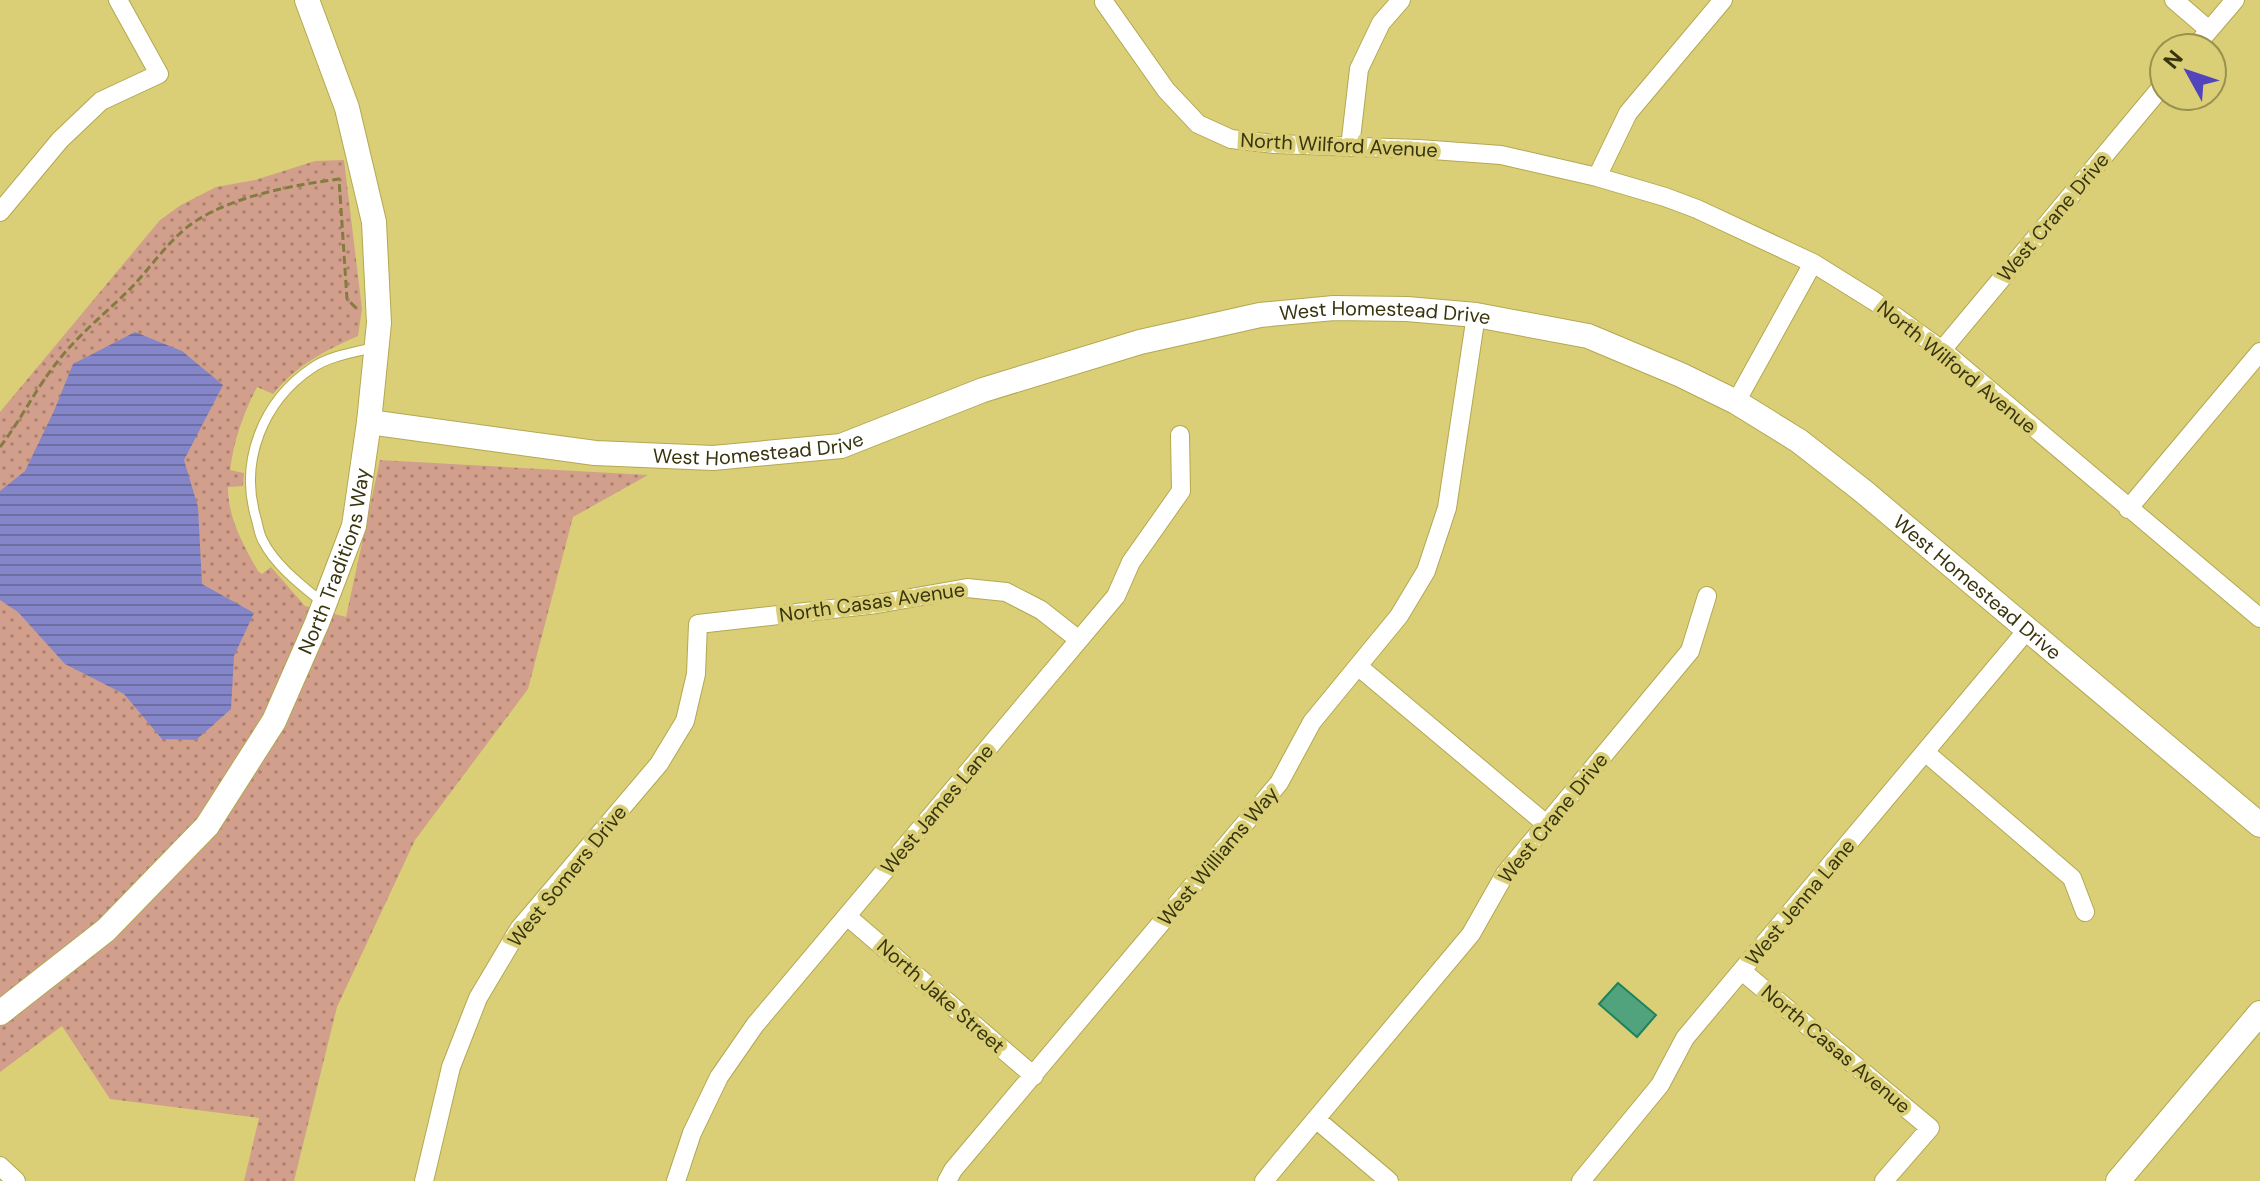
<svg xmlns="http://www.w3.org/2000/svg" width="2260" height="1181" viewBox="0 0 2260 1181" font-family="'DM Sans',sans-serif">
<style>
.park{fill:url(#park-dots)}
.water{fill:url(#water-rules)}
.building{fill:#50a37d;stroke:#1d835c;stroke-width:2}
.lines{fill:none;stroke-linecap:round;stroke-linejoin:round}
.lane-casing{stroke:#b3a851;stroke-width:11}
.street-casing{stroke:#b3a851;stroke-width:20}
.secondary-casing{stroke:#b3a851;stroke-width:26}
.path{stroke:#847c3f;stroke-width:3;stroke-dasharray:8 4;stroke-linecap:butt}
.lane{stroke:#fff;stroke-width:9}
.street{stroke:#fff;stroke-width:18}
.secondary{stroke:#fff;stroke-width:24}
.labels{text-anchor:middle;stroke-width:8;stroke-linejoin:round;paint-order:stroke}
.street-label{font-size:20px;fill:#38340e;stroke:#dacf77}
</style>
<defs>
<pattern id="park-dots" width="8" height="8" patternUnits="userSpaceOnUse" patternTransform="scale(2)"><rect width="8" height="8" fill="#d19f8b"/><path d="M2 2h.1M6 6h.1" fill="none" stroke="#ab8270" stroke-width="1.8" stroke-linecap="round"/></pattern>
<pattern id="water-rules" width="6" height="5" patternUnits="userSpaceOnUse" patternTransform="scale(2)"><rect width="6" height="5" fill="#8486c9"/><path d="M0 2.5h6" fill="none" stroke="#6d6ea2"/></pattern>
</defs>
<rect width="100%" height="100%" fill="#dacf77"/>
<!-- park -->
<path class="park" d="M344 160 362 309 358 336C324 351 297 365 273 394L257 387C243 414 234 440 230 470L244 473 243 486 228 487C228 519 243 544 258 571L262 574 271 567 305 606 346 617 380 460 648 475 573 517 528 689 415 840 337 1007 294 1181H244L259 1118 110 1099 62 1026 0 1072V412L160 220 181 205 216 187 255 180 315 161Z"/>
<!-- water -->
<path class="water" d="M135 332 182 351 223 385 184 460 198 507 202 584 254 613 234 656 231 709 196 740 162 739 124 694 65 664 18 612 0 600V491L25 471 54 411 73 364Z"/>
<!-- building -->
<path class="building" d="M1618 983 1656 1015 1637 1037 1599 1004Z"/>
<g class="lines">
<defs>
<path id="lane" d="M322 602C301 585 275 565 263 541 259 534 258 525 256 518 239 461 263 401 312 368 329 356 355 352 376 347"/>
<path id="street" d="M2174 0 2209 30
M1104 2 1166 90 1198 124 1231 139 1274 144 1419 149 1501 155 1597 177 1665 197 1697 209 1813 263 1874 301 1942 350 2260 618
M2194 48 2235 0
M1350 147 1359 69 1381 23 1401 0
M1597 177 1628 113 1723 0
M0 212 60 140 101 101 159 74 118 0
M1942 350 2164 84
M1736 402 1813 263
M2128 509 2260 352
M1359 667 1546 824
M1925 752 2072 878 2085 912
M848 917 1034 1076
M1742 971 1930 1128 1884 1181
M1317 1120 1389 1181
M0 1166 16 1181
M424 1181 451 1067 478 998 519 929 659 764 685 721 696 674 698 624 877 604 967 588 1006 592 1041 610 1079 640
M676 1181 692 1133 719 1077 755 1025 1116 596 1131 562 1181 491 1180 435
M947 1181 953 1170 1279 783 1312 722 1399 616 1426 571 1447 508 1476 315
M1264 1181 1471 934 1505 874 1690 651 1707 596
M1581 1181 1660 1085 1685 1038 2028 629"/>
<g id="secondary">
<path id="s1" d="M369 422 595 453 713 458 841 446 983 390 1140 342 1260 315 1334 308 1407 309 1476 315 1588 336 1681 375 1736 402 1799 441 1863 491 2260 825"/>
<path id="s2" d="M0 1013 106 930 207 826 274 721 317 623 354 526 369 422 379 323 374 222 347 108 307 0"/>
<path d="M2118 1181 2260 1013"/>
</g>
</defs>
<!-- lane casing -->
<use href="#lane" class="lane-casing"/>
<!-- street casing -->
<use href="#street" class="street-casing"/>
<!-- secondary casing -->
<use href="#secondary" class="secondary-casing"/>
<!-- path -->
<path class="path" d="M0 447C21 420 36 388 58 361 79 334 107 312 131 288 153 265 172 235 199 219 238 195 295 185 339 179L347 299 356 308"/>
<!-- lane -->
<use href="#lane" class="lane"/>
<!-- street -->
<use href="#street" class="street"/>
<!-- secondary -->
<use href="#secondary" class="secondary"/>
</g>
<g class="labels">
<!-- street labels -->
<g class="street-label">
<text transform="translate(1339 145) rotate(3)" y="7">North Wilford Avenue</text>
<text transform="translate(2053 217) rotate(-50)" y="7">West Crane Drive</text>
<text dy="7" stroke="none"><textPath href="#s1" startOffset="1040">West Homestead Drive</textPath></text>
<text transform="translate(1957 367) rotate(39)" y="7">North Wilford Avenue</text>
<text dy="7" stroke="none"><textPath href="#s1" startOffset="392">West Homestead Drive</textPath></text>
<text dy="7" stroke="none"><textPath href="#s2" startOffset="576">North Traditions Way</textPath></text>
<text dy="7" stroke="none"><textPath href="#s1" startOffset="1712">West Homestead Drive</textPath></text>
<text transform="translate(872 602) rotate(-8)" y="7">North Casas Avenue</text>
<text transform="translate(937 809) rotate(-50)" y="7">West James Lane</text>
<text transform="translate(1553 818) rotate(-51)" y="7">West Crane Drive</text>
<text transform="translate(1218 856) rotate(-50)" y="7">West Williams Way</text>
<text transform="translate(567 876) rotate(-51)" y="7">West Somers Drive</text>
<text transform="translate(1800 902) rotate(-50)" y="7">West Jenna Lane</text>
<text transform="translate(941 996) rotate(41)" y="7">North Jake Street</text>
<text transform="translate(1836 1049) rotate(40)" y="7">North Casas Avenue</text>
</g>
</g>
<!-- north arrow -->
<g transform="translate(2188 72) rotate(310)"><circle r="38" fill="#dacf77" stroke="#99914d" stroke-width="2"/>
<path d="M0-6L14 30L0 20L-14 30Z" fill="#5245bc"/>
<text y="-12" font-size="22" font-weight="bold" text-anchor="middle" fill="#38340e">N</text>
</g>
</svg>
